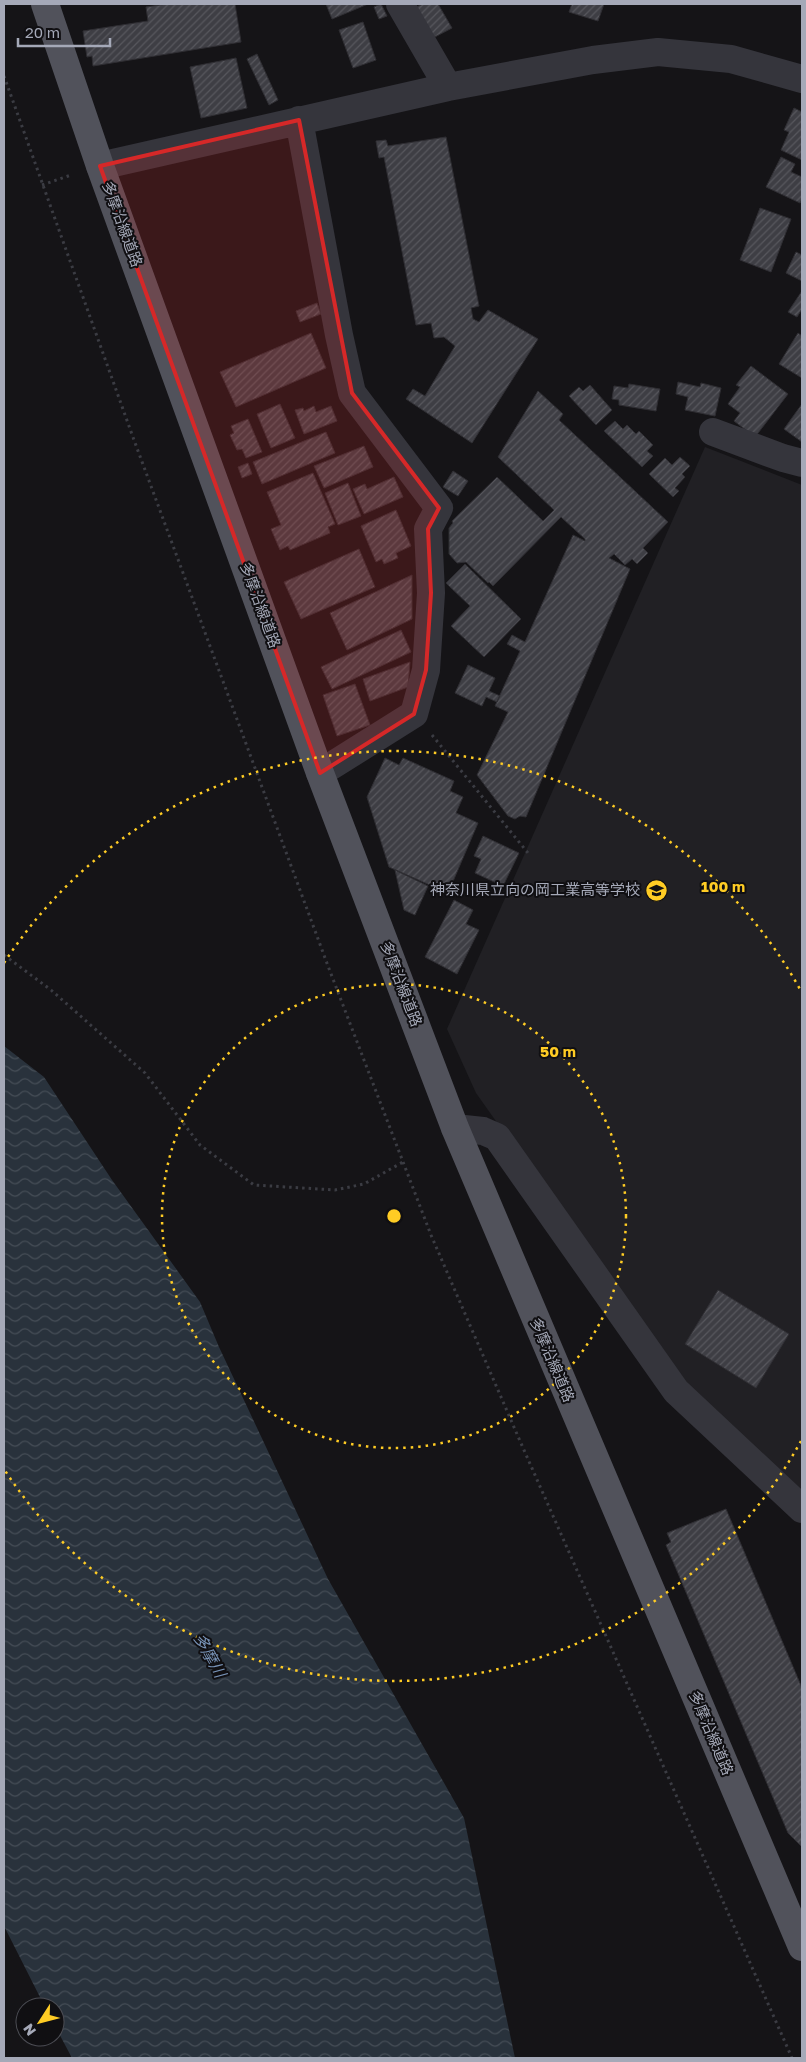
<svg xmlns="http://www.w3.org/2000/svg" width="806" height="2062" viewBox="0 0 806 2062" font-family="'Golos Text','Noto Sans JP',sans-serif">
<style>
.built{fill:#212024}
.water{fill:url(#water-waves)}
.building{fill:url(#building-hatch);stroke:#2f2e33}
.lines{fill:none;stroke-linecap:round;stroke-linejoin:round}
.path{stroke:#3b3c43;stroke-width:3;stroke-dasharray:2.5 4;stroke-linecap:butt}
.minor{stroke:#35353c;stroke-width:28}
.major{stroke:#51525b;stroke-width:28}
.marked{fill:#d62828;fill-opacity:0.2;stroke:#d62828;stroke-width:4;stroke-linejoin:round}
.ring{fill:none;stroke:#ffcc24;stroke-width:2.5;stroke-dasharray:2.5 5}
.labels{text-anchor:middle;stroke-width:4;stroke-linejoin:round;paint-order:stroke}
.street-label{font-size:15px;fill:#a5a9b8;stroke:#100f12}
.poi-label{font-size:15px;fill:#a5a9b8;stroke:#100f12;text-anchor:end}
.water-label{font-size:16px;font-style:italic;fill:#7893b7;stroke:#100f12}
.centre{fill:#ffcc24;stroke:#100f12;stroke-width:2.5}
.ring-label{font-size:15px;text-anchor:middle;font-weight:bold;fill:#ffcc24;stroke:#100f12;stroke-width:4;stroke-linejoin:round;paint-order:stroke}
</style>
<defs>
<pattern id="water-waves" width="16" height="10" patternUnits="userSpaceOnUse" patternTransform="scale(1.25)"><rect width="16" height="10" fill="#29323c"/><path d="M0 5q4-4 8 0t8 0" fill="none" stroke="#454d56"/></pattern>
<pattern id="building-hatch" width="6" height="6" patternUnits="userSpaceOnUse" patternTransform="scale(1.25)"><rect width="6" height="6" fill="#3e3e44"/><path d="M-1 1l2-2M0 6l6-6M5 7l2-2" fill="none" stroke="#57575d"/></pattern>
</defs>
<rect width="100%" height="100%" fill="#151417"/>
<!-- built -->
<path class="built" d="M705 447 802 485V1495L669 1366 476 1093 447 1029Z"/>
<!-- water -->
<path class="water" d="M4 1046 44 1077 112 1180 200 1302 219 1347 328 1579 464 1818 515 2058H72L55 2026V2007H45L4 1926Z"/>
<!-- building -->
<path class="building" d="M167 4H235L241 42 93 66 92 56 87 57 83 31 148 21 146 7Z
M326 4H368L332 19Z
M381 4 387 16 379 19 374 7Z
M423 4H438L452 28 431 39 414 8Z
M572 4H604L598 21 569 12Z
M363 22 376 60 353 68 339 30Z
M257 54 278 100 269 105 247 59Z
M236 58 247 108 201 118 190 67Z
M794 108 802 112V160L781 150 789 132 784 130Z
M446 137 479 306 471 308 473 319 479 322 488 310 538 339 472 443 406 399 413 389 425 396 455 346 444 337 434 338 431 323 416 325 384 157 379 158 376 141 386 140 388 146Z
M781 157 795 164 791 172 802 177V199L800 203 766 187Z
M760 208 791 219 771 272 740 260Z
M796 252 802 255V281L786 273Z
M802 291V309L797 317 788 312Z
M317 303 321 314 300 322 296 311Z
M311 333 326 368 236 407 220 372Z
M798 333 802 336V378L779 364Z
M751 366 788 394 755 437 734 421 740 413 728 404 740 387 736 385Z
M678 382 700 387 701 383 721 388 715 416 685 410 688 397 676 394Z
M629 384 660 389 656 411 619 405V400L612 399 614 386 628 388Z
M590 385 612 410 596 425 569 396 579 387 583 391Z
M538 391 563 414 559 420 668 522 643 548 648 553 637 564 632 559 625 565 614 554 609 558 630 569 526 817 520 816 515 819 508 816 477 775 508 712 495 706 520 651 507 644 512 635 525 642 573 535 585 541V539L561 517 493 586 489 582 488 583 466 562 457 563 449 554V528L453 523 452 521 497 477 543 521 554 510 498 457Z
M280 404 295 438 271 448 257 414Z
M802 404V442L784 429Z
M314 406 316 412 331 406 337 421 304 434 295 410 303 408 304 411Z
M248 419 262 452 246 458 242 449 237 450 230 435 234 433 231 426Z
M615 421 623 429 627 425 636 434 639 431 653 445 647 451 653 456 642 467 604 431Z
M326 432 335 453 262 484 253 462Z
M364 446 373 467 324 488 314 466Z
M680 457 690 466 682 474 685 477 675 488 679 491 673 497 649 474 665 458 672 465Z
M248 463 252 474 242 478 238 467Z
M453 471 468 481 458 496 443 487Z
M313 473 335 524 328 527 330 533 290 550 288 546 280 550 271 529 281 525 267 492Z
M394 477 403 497 364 514 353 489 365 484 367 489Z
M348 483 361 516 338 525 325 493Z
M396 510 411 546 396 553 398 558 384 564 382 559 376 562 361 526Z
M359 549 375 587 301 619 284 582Z
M465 564 521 619 484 657 451 626 470 606 446 583Z
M412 575V619L347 650 330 613Z
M401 630 411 652 332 689 321 667Z
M410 662 408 687 370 701 363 679Z
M468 665 495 678 489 691 500 696 497 702 486 697 482 706 455 693Z
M355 684 370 725 337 736 323 695Z
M385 758 399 765 403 758 454 781 450 791 463 797 456 813 478 823 448 893 389 867 367 797Z
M483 836 519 853 503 886 475 873 481 859 474 856Z
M395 870 428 886 415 915 404 910Z
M454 900 473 910 466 924 479 930 457 974 425 957Z
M718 1290 789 1334 756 1388 685 1344Z
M726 1509 802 1688V1847L788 1833 666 1545 671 1542 667 1533Z"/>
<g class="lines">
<!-- path -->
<path class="path" d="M4 76 134 440 328 966 431 1235 520 1441 792 2058
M42 185 71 175
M432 735 528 853
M4 955 51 990 145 1073 200 1145 254 1185 335 1190 364 1184 403 1162"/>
<!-- minor -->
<path class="minor" d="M400 4 448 87
M299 120 339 335 352 393 439 508 428 529 431 593 426 670 414 714 320 773
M100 166 448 87 593 60 658 52 731 59 802 79
M713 432 783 458 802 463
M455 1128 483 1131 497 1137 676 1391 802 1509"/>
<!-- major -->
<path class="major" d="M45 4 100 166 320 773 455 1128 802 1947"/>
</g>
<!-- marked area -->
<path class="marked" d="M299 120 352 393 439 508 428 529 431 593 426 670 414 714 320 773 100 166Z"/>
<!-- distance rings -->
<g class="ring">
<circle cx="394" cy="1216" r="232"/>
<path d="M801 1441A465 465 0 0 1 4 1469M4 963A465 465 0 0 1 801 991"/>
</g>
<!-- icons -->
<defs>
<symbol id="school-disc" viewBox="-11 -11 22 22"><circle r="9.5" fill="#ffcc24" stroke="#100f12"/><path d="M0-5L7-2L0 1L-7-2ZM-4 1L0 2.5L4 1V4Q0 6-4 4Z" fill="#111"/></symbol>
</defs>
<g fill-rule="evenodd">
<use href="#school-disc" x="644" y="878" width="25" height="25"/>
</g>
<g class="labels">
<!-- street labels -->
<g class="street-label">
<text transform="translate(122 224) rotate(70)" y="5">多摩沿線道路</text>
<text transform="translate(260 605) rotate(70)" y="5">多摩沿線道路</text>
<text transform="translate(401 984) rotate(69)" y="5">多摩沿線道路</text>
<text transform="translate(552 1360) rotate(67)" y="5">多摩沿線道路</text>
<text transform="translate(711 1733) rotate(67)" y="5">多摩沿線道路</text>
</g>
<!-- poi labels -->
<g class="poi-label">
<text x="640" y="895">神奈川県立向の岡工業高等学校</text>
</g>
<!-- water labels -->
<g class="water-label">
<text transform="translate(210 1655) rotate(61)" y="6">多摩川</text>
</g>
</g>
<circle cx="394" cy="1216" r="8" class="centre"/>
<g class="ring-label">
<text x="723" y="892">100 m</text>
<text x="558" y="1057">50 m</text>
</g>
<!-- border -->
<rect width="806" height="2062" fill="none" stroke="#a5a9b8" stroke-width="10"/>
<!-- north arrow -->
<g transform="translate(40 2022) rotate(234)"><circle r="24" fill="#100f12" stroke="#4c4d54"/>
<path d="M0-4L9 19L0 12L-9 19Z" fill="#ffcc24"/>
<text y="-8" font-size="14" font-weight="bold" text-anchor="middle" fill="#a5a9b8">N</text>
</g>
<!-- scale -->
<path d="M18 38v8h92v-8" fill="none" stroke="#a5a9b8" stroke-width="2.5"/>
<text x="25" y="38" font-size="15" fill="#a5a9b8" stroke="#100f12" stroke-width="4" paint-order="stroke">20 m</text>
</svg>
